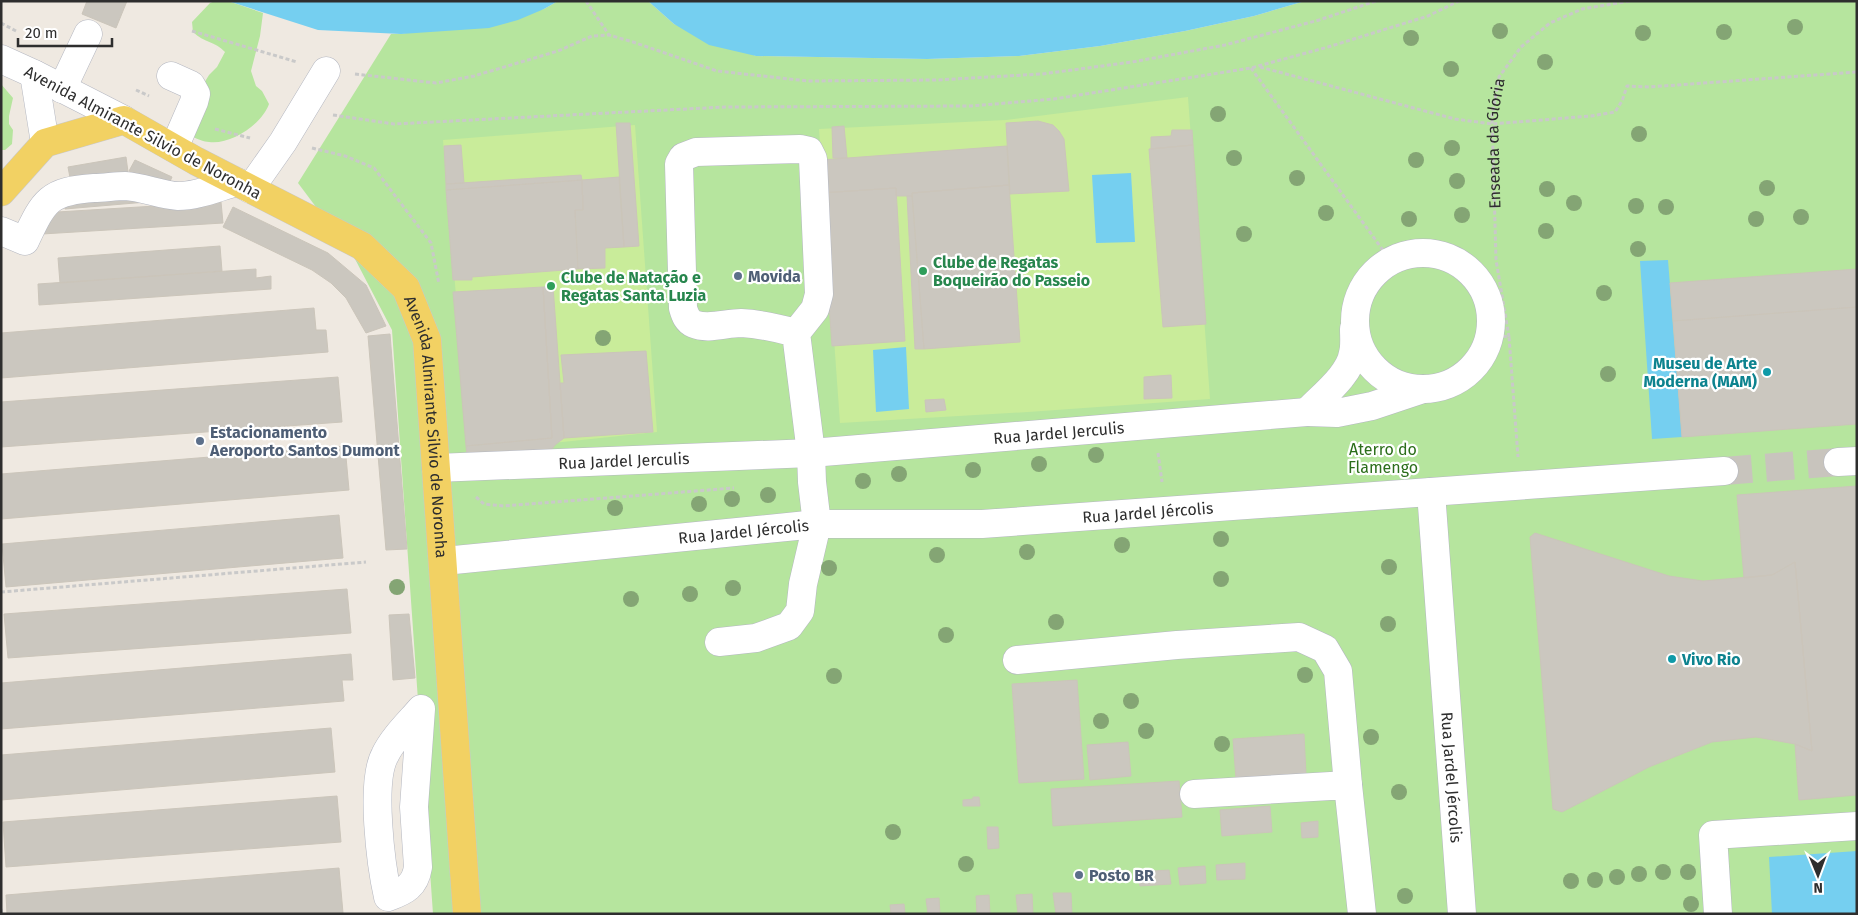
<svg xmlns="http://www.w3.org/2000/svg" width="1858" height="915" viewBox="0 0 1858 915" font-family="'Fira Sans',sans-serif">
<style>
.green{fill:#b6e59e}
.pitch{fill:#c9ec9a}
.water{fill:#75cff0}
.building{fill:#cbc7bf;stroke:#cbc5ba}
.lines{fill:none;stroke-linecap:round;stroke-linejoin:round}
.minor-tunnel{stroke:#c8c4bd;stroke-width:28;stroke-dasharray:28 14;stroke-linecap:butt}
.minor-casing{stroke:#b4b7c1;stroke-width:29}
.major-casing{stroke:#c9c9c9;stroke-width:29}
.path{stroke:#c9c9c9;stroke-width:3;stroke-dasharray:4 2.5;stroke-linecap:butt}
.minor{stroke:#fff;stroke-width:28}
.major{stroke:#f2d163;stroke-width:28}
.tree{fill:#84a574}
.leisure-dot{fill:#2e9e5b;stroke:#fff;stroke-width:2}
.service-dot{fill:#5c6f8a;stroke:#fff;stroke-width:2}
.culture-dot{fill:#0f9aa8;stroke:#fff;stroke-width:2}
.labels{text-anchor:middle;stroke-width:4.5;stroke-linejoin:round;paint-order:stroke}
.street-label{font-size:16px;fill:#2e2e2e;stroke:#fff}
.leisure-label{font-size:16px;font-weight:bold;fill:#27864d;stroke:#fff;text-anchor:start}
.service-label{font-size:16px;font-weight:bold;fill:#4e5e75;stroke:#fff;text-anchor:start}
.culture-label{font-size:16px;font-weight:bold;fill:#0d838f;stroke:#fff;text-anchor:end}
.park-label{font-size:16px;fill:#2c6e1b;stroke:#fff}
</style>
<rect width="100%" height="100%" fill="#efe9e1"/>
<!-- green -->
<path class="green" d="M215 1H228L263 13 260 36 251 71 256 86 262 91 269 104C262 124 231 145 209 142 204 142 198 139 193 137L201 88 209 75 217 67 225 52C215 41 204 43 193 32L192 22 210 3Z
M558 1H648L674 24 756 56 927 59 1019 56 1100 46 1185 31 1254 16 1305 1H1857V914H433L392 330 355 259 298 183 391 34H401L544 9Z
M1 84 13 98 9 116V124L13 130 12 144 5 150H1Z"/>
<!-- pitch -->
<path class="pitch" d="M1188 97 1210 399 1028 412 840 423 819 129 1006 120Z
M635 125 657 432 469 452 443 140Z"/>
<!-- water -->
<path class="water" d="M228 1H558L544 9 518 20 489 28 401 34 318 30Z
M648 1H1305L1254 16 1185 31 1100 46 1019 56 927 59 756 56 709 45 674 24Z
M1131 173 1135 242 1096 243 1092 175Z
M1668 260 1682 437 1652 439 1640 261Z
M906 347 909 409 876 412 873 350Z
M1857 851V914H1772L1769 857Z"/>
<!-- building -->
<path class="building" d="M87 1H127L116 28 82 14Z
M1038 121 1053 125 1059 131 1064 139 1069 191 1010 194 1006 123Z
M616 123H630L639 246 624 247Z
M844 126 847 158H833L832 127Z
M1172 130H1192L1193 145 1151 149V137L1171 136Z
M461 145 464 183 446 184 444 146Z
M1193 145 1206 324 1163 327 1149 149Z
M1007 146 1009 185 912 193V196H896V188L821 193V160Z
M126 157 128 172 71 183 68 167Z
M135 160 172 177 167 188 129 171Z
M581 175 582 180 446 190V184Z
M619 177 624 247 605 248V268L578 269 575 210H583L582 180Z
M582 180 583 210H575L578 269 472 277V280H453L446 190Z
M1009 185 1020 342 924 349 912 193Z
M896 188 905 341 832 346 821 193Z
M64 194 158 201 65 209Z
M907 196H912L924 349H915Z
M221 202 223 223 42 234 41 213Z
M233 207 328 253 366 285 386 326 366 333 346 298 331 283 312 270 223 227Z
M220 246 222 271 60 283 58 258Z
M256 269V278L271 276V289L39 305 38 284Z
M1857 269V307L1673 321 1670 283Z
M553 286 564 438 555 445 552 449 467 455 466 446 552 438 543 287Z
M543 287 552 438 466 446 453 292Z
M1857 307V424L1682 437 1673 321Z
M314 308 316 330H326L328 352 1 378V333Z
M390 334 407 549 386 550 368 336Z
M646 351 653 432 564 438 560 383H564L561 355Z
M1171 375 1172 398 1144 399V377Z
M338 377 342 422 1 447V402Z
M944 399 946 410 926 412 925 400Z
M345 446 349 490 1 519V474Z
M1857 486V795L1799 800 1795 744 1812 751 1795 562 1772 575 1744 578 1737 495Z
M339 515 343 558 6 587 2 544Z
M1535 533 1669 576 1703 581 1772 575 1795 562 1812 751 1795 744 1756 737 1712 742 1649 767 1562 812 1553 809 1530 537Z
M347 589 351 633 8 658 4 614Z
M409 614 415 678 393 680 389 615Z
M351 654 353 680H342L344 701 1 729V683Z
M1077 680 1084 779 1019 783 1012 684Z
M331 728 335 772 1 800V755Z
M1304 734 1306 774 1236 779 1233 739Z
M1128 742 1131 776 1090 780 1087 745Z
M1179 781 1182 817 1053 826 1051 789Z
M337 796 341 842 6 867 3 822Z
M973 797H979L980 806H963V800L973 799Z
M1270 806 1272 832 1222 836 1220 810Z
M1318 821V837L1302 838 1301 823Z
M987 827H998L999 848 988 849Z
M1245 863V879L1217 880 1216 865Z
M1205 866 1206 883 1180 885 1178 868Z
M339 868 343 913 7 914 6 895Z
M1169 870 1171 884 1140 886 1138 872Z
M1053 893H1071L1072 914H1056Z
M1032 894 1033 914H1018L1016 895Z
M989 895 990 914H977L976 896Z
M939 898 940 914H928L926 899Z
M904 904 905 914H891L890 905Z"/>
<g class="lines">
<!-- minor-tunnel -->
<path class="minor-tunnel" d="M1724 471 1838 462"/>
<defs>
<g id="minor">
<path d="M1 59 34 74 124 120"/>
<path d="M34 74 45 143"/>
<path d="M171 76 191 85 196 94 194 102 174 148"/>
<path d="M62 89 88 34"/>
<path d="M250 189 283 142 326 71"/>
<path d="M1 231 25 241C44 201 48 191 94 188 104 188 115 186 125 186 143 187 160 195 178 196 198 196 218 187 237 182"/>
<circle cx="1423" cy="321" r="68"/>
<path d="M1354 329C1354 337 1355 346 1353 353 1350 375 1322 396 1307 412L1337 413 1372 406 1423 389"/>
<path d="M1838 462 1857 461"/>
<path id="s2" d="M436 468 811 453 1307 412"/>
<path id="s3" d="M1431 492 1462 914"/>
<path id="s4" d="M444 561 817 524H982L1724 471"/>
<path d="M719 642 756 638 789 626 800 611 803 584 817 524 812 482 811 453 796 333 815 309 819 294 813 159 809 151 800 149 696 152 683 157 679 164 683 308C685 315 687 321 694 324 708 330 726 323 741 323 761 324 778 328 796 333"/>
<path d="M1017 660 1177 645 1299 637 1325 649 1338 671 1348 785"/>
<path d="M421 709 414 807 418 867C415 886 405 891 388 897 381 866 370 782 385 755 393 738 409 723 421 709Z"/>
<path d="M1194 794 1348 785 1362 914"/>
<path d="M1718 914 1713 835 1857 826"/>
</g>
<g id="major">
<path id="s5" d="M1 192 45 143 124 120 196 161 362 246 406 288 427 340 467 914"/>
</g>
</defs>
<!-- minor casing -->
<use href="#minor" class="minor-casing"/>
<!-- major casing -->
<use href="#major" class="major-casing"/>
<!-- path -->
<g class="path">
<path d="M586 1 609 35"/>
<path d="M1 23 16 31"/>
<path d="M192 31 297 62"/>
<path d="M1260 67 1455 119 1492 124 1591 116 1615 112 1622 101 1627 86 1649 87 1857 72"/>
<path d="M1251 68 1390 260"/>
<path d="M355 74 436 83 474 76 558 51 592 36 609 35 633 42 717 71 808 81 937 80 1042 74 1132 62 1225 45 1319 20 1376 1"/>
<path d="M136 90 149 96"/>
<path d="M333 115 394 124 725 107 971 106 1054 99 1251 68 1328 47 1428 16 1459 1"/>
<path d="M215 129 250 138"/>
<path d="M312 148 345 156 374 168 431 243 439 284"/>
<path d="M1490 334 1509 337 1518 457"/>
<path id="s1" d="M1509 337 1496 260 1492 116 1499 77 1521 47 1550 23 1582 9 1630 1"/>
<path d="M1158 453 1162 482"/>
<path d="M476 497 484 504 504 506 734 488"/>
<path d="M1 592 366 562"/>
<path d="M1 909 2 914"/>
</g>
<!-- minor -->
<use href="#minor" class="minor"/>
<!-- major -->
<use href="#major" class="major"/>
</g>
<!-- trees -->
<g class="tree">
<circle cx="1795" cy="27" r="8"/>
<circle cx="1500" cy="31" r="8"/>
<circle cx="1724" cy="32" r="8"/>
<circle cx="1643" cy="33" r="8"/>
<circle cx="1411" cy="38" r="8"/>
<circle cx="1545" cy="62" r="8"/>
<circle cx="1451" cy="69" r="8"/>
<circle cx="1218" cy="114" r="8"/>
<circle cx="1639" cy="134" r="8"/>
<circle cx="1452" cy="148" r="8"/>
<circle cx="1234" cy="158" r="8"/>
<circle cx="1416" cy="160" r="8"/>
<circle cx="1297" cy="178" r="8"/>
<circle cx="1457" cy="181" r="8"/>
<circle cx="1767" cy="188" r="8"/>
<circle cx="1547" cy="189" r="8"/>
<circle cx="1574" cy="203" r="8"/>
<circle cx="1636" cy="206" r="8"/>
<circle cx="1666" cy="207" r="8"/>
<circle cx="1326" cy="213" r="8"/>
<circle cx="1462" cy="215" r="8"/>
<circle cx="1801" cy="217" r="8"/>
<circle cx="1409" cy="219" r="8"/>
<circle cx="1756" cy="219" r="8"/>
<circle cx="1546" cy="231" r="8"/>
<circle cx="1244" cy="234" r="8"/>
<circle cx="1638" cy="249" r="8"/>
<circle cx="1604" cy="293" r="8"/>
<circle cx="603" cy="338" r="8"/>
<circle cx="1608" cy="374" r="8"/>
<circle cx="1096" cy="455" r="8"/>
<circle cx="1039" cy="464" r="8"/>
<circle cx="973" cy="470" r="8"/>
<circle cx="899" cy="474" r="8"/>
<circle cx="863" cy="481" r="8"/>
<circle cx="768" cy="495" r="8"/>
<circle cx="732" cy="499" r="8"/>
<circle cx="699" cy="504" r="8"/>
<circle cx="615" cy="508" r="8"/>
<circle cx="1221" cy="539" r="8"/>
<circle cx="1122" cy="545" r="8"/>
<circle cx="1027" cy="552" r="8"/>
<circle cx="937" cy="555" r="8"/>
<circle cx="1389" cy="567" r="8"/>
<circle cx="829" cy="568" r="8"/>
<circle cx="1221" cy="579" r="8"/>
<circle cx="397" cy="587" r="8"/>
<circle cx="733" cy="588" r="8"/>
<circle cx="690" cy="594" r="8"/>
<circle cx="631" cy="599" r="8"/>
<circle cx="1056" cy="622" r="8"/>
<circle cx="1388" cy="624" r="8"/>
<circle cx="946" cy="635" r="8"/>
<circle cx="1305" cy="675" r="8"/>
<circle cx="834" cy="676" r="8"/>
<circle cx="1131" cy="701" r="8"/>
<circle cx="1101" cy="721" r="8"/>
<circle cx="1146" cy="731" r="8"/>
<circle cx="1371" cy="737" r="8"/>
<circle cx="1222" cy="744" r="8"/>
<circle cx="1399" cy="792" r="8"/>
<circle cx="893" cy="832" r="8"/>
<circle cx="966" cy="864" r="8"/>
<circle cx="1663" cy="872" r="8"/>
<circle cx="1688" cy="872" r="8"/>
<circle cx="1639" cy="874" r="8"/>
<circle cx="1617" cy="877" r="8"/>
<circle cx="1595" cy="880" r="8"/>
<circle cx="1571" cy="881" r="8"/>
<circle cx="1405" cy="896" r="8"/>
<circle cx="1691" cy="904" r="8"/>
</g>
<!-- markers -->
<g class="leisure-dot">
<circle cx="923" cy="271" r="5"/>
<circle cx="551" cy="286" r="5"/>
</g>
<g class="service-dot">
<circle cx="738" cy="276" r="5"/>
<circle cx="200" cy="441" r="5"/>
<circle cx="1079" cy="875" r="5"/>
</g>
<g class="culture-dot">
<circle cx="1767" cy="372" r="5"/>
<circle cx="1672" cy="659" r="5"/>
</g>
<g class="labels">
<!-- street labels -->
<g class="street-label">
<text transform="translate(143 132) rotate(28)" y="6">Avenida Almirante Silvio de Noronha</text>
<text dy="6" stroke="none"><textPath href="#s1" startOffset="195">Enseada da Glória</textPath></text>
<text dy="6" stroke="none"><textPath href="#s5" startOffset="620">Avenida Almirante Silvio de Noronha</textPath></text>
<text dy="6" stroke="none"><textPath href="#s2" startOffset="624">Rua Jardel Jerculis</textPath></text>
<text dy="6" stroke="none"><textPath href="#s2" startOffset="188">Rua Jardel Jerculis</textPath></text>
<text dy="6" stroke="none"><textPath href="#s4" startOffset="706">Rua Jardel Jércolis</textPath></text>
<text dy="6" stroke="none"><textPath href="#s4" startOffset="301">Rua Jardel Jércolis</textPath></text>
<text dy="6" stroke="none"><textPath href="#s3" startOffset="286">Rua Jardel Jércolis</textPath></text>
</g>
<!-- leisure labels -->
<g class="leisure-label">
<text x="933" y="268">Clube de Regatas<tspan x="933" dy="18">Boqueirão do Passeio</tspan></text>
<text x="561" y="283">Clube de Natação e<tspan x="561" dy="18">Regatas Santa Luzia</tspan></text>
</g>
<!-- service labels -->
<g class="service-label">
<text x="748" y="282">Movida</text>
<text x="210" y="438">Estacionamento<tspan x="210" dy="18">Aeroporto Santos Dumont</tspan></text>
<text x="1089" y="881">Posto BR</text>
</g>
<!-- culture labels -->
<g class="culture-label">
<text x="1757" y="369">Museu de Arte<tspan x="1757" dy="18">Moderna (MAM)</tspan></text>
<text x="1682" y="665" text-anchor="start">Vivo Rio</text>
</g>
<!-- park labels -->
<g class="park-label">
<text x="1383" y="455">Aterro do<tspan x="1383" dy="18">Flamengo</tspan></text>
</g>
</g>
<!-- border -->
<rect width="1858" height="915" fill="none" stroke="#2e2e2e" stroke-width="5"/>
<!-- north arrow -->
<g transform="translate(1818 875) rotate(179)" stroke="#ffffff" stroke-width="4" paint-order="stroke">
<path d="M0-4L9 19L0 12L-9 19Z" fill="#2e2e2e"/>
<text y="-8" font-size="14" font-weight="bold" text-anchor="middle" fill="#2e2e2e">N</text>
</g>
<!-- scale -->
<path d="M18 38v8h94v-8" fill="none" stroke="#2e2e2e" stroke-width="2.5"/>
<text x="25" y="38" font-size="15" fill="#2e2e2e" stroke="#ffffff" stroke-width="4" paint-order="stroke">20 m</text>
</svg>
